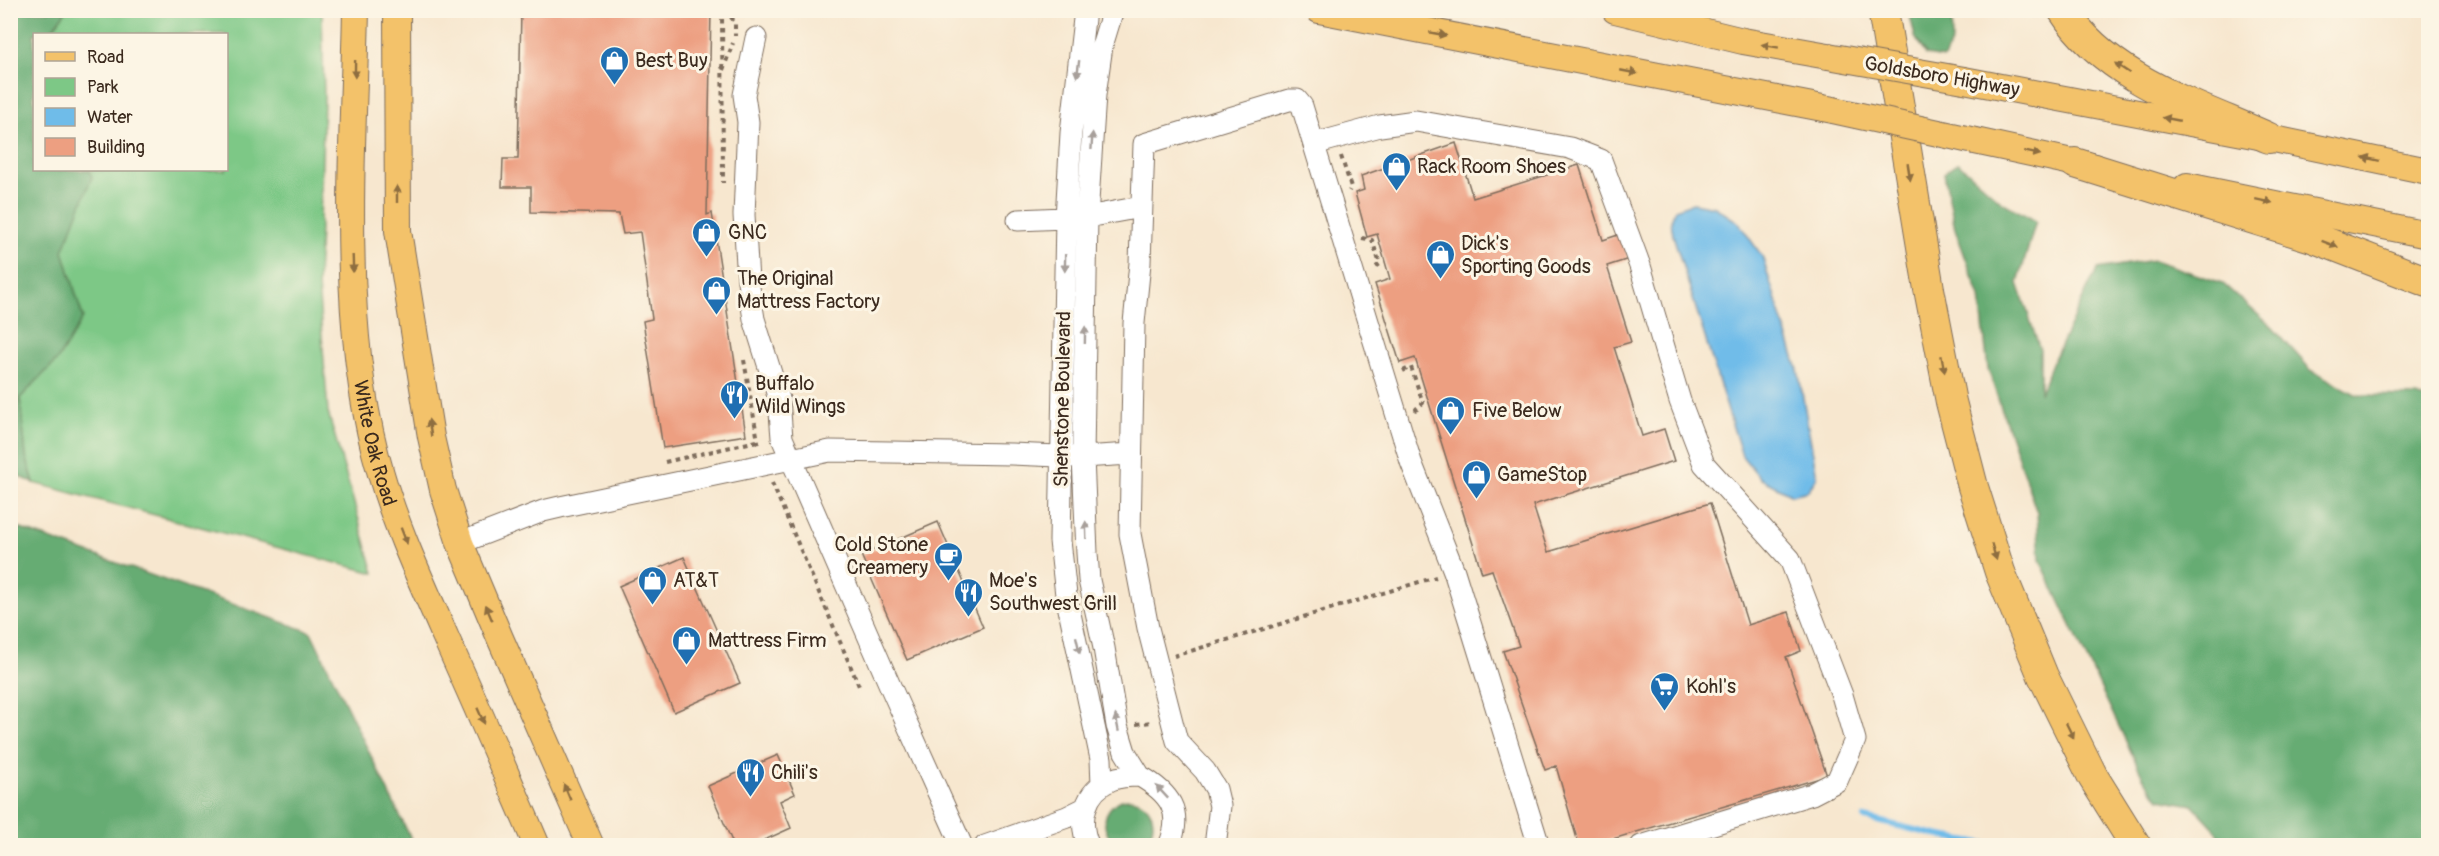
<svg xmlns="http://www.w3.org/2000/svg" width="2439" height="856" viewBox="0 0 2439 856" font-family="Pangolin,sans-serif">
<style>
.green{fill:#7dc886;stroke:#5c7952;stroke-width:1.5}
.forest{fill:#66ac73;stroke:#506b48;stroke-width:1.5}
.water{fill:#6fbce9;stroke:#557384;stroke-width:1.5}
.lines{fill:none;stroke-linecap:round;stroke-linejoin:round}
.stream{stroke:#6fbce9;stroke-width:6}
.building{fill:#ed9f81}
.minor-casing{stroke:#7d6c5c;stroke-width:23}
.major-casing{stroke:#7d6c5c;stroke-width:28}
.highway-casing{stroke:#7d6c5c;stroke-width:32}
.path{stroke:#7d6c5c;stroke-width:4;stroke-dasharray:4.5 4.5;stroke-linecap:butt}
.minor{stroke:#fff;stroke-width:21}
.major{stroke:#f3c26a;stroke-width:26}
.highway{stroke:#f3c26a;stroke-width:30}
.major-bridge-casing{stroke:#7d6c5c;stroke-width:28;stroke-linecap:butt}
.major-bridge{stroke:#f3c26a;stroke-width:26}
.oneway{fill:#8e6e40}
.oneway2{fill:#a79f9a}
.labels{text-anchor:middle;stroke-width:6;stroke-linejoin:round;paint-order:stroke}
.poi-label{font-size:20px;fill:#3b2a1e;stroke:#fcf5e5;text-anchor:start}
.street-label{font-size:20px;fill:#3b2a1e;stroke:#fcf5e5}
</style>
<rect width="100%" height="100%" fill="#fcf5e5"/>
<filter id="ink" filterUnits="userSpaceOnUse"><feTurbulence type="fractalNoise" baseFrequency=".0167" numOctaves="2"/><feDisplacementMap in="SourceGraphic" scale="12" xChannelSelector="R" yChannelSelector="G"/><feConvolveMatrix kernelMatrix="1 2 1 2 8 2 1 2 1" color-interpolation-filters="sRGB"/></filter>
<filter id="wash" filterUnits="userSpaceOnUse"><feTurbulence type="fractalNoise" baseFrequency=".008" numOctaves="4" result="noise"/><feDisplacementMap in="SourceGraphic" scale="24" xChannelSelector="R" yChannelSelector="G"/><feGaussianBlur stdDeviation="1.35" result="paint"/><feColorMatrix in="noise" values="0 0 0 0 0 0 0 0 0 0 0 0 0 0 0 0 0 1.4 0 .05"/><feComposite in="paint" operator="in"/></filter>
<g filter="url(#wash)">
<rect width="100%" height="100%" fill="#f7e7cf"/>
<!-- green -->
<path class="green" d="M66 11H322L324 98 318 285 328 412 374 573 34 483 26 456 20 398 58 359 83 318 63 251 91 177 89 170H226V34H52L51 31Z"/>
<!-- forest -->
<path class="forest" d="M10 11H66L51 31 52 34H34V170H89L92 177 63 251 83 318 58 359 20 398 26 456 34 483 11 473Z
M1909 11H1951L1952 41 1944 58 1926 55 1915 37Z
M1958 163 2002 202 2036 221 2018 283 2040 350V393L2052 363 2097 269 2154 260 2222 283 2272 327 2311 370 2357 395 2417 396 2428 400V845H2224L2216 830 2193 805 2159 799 2143 777 2040 560 2037 513 1988 369 1980 297 1955 229 1944 173Z
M10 525 311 632 414 845H11Z
M1105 823a24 24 0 1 1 48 0a24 24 0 1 1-48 0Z"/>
<!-- water -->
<path class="water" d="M1693 203 1715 207 1738 222 1762 256 1798 370 1817 477 1808 491 1792 495 1761 479 1742 456 1673 235 1671 221 1675 209Z"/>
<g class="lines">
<!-- stream -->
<path class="stream" d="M1865 818 1936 835 1998 846"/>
</g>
<g id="blocks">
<!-- building -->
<path class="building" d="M521 10H711L707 215 712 213 746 435 663 448 643 321 652 319 640 232 623 234 619 214 531 212V187H502L503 159H518Z
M1456 143 1473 198 1579 165 1603 240 1621 234 1629 259 1607 266 1631 342 1614 347 1642 436 1664 429 1674 461 1533 505 1548 552 1710 503 1748 625 1789 612 1801 651 1786 657 1827 776 1589 846H1579L1556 766 1545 770 1503 651 1519 646 1492 570 1482 573 1415 358 1400 363 1375 284 1390 279 1377 234 1367 237 1355 193 1364 190 1361 176Z
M938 522 983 627 907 660 861 555Z
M684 557 740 683 674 712 619 586Z
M778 755 795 794 780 801 791 828 751 846H734L708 786Z"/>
</g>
</g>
<g filter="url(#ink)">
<use href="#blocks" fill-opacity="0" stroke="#7d6c5c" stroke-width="1.5"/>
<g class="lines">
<defs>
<path id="minor" d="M1085 10 1071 133 1066 218 1060 541 1066 595 1101 759 1102 785
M1113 10 1102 46 1095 95 1087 217 1083 457 1087 553 1089 580 1104 648 1117 726 1125 752 1140 776
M756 38 744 95 748 122 744 215 748 281 754 319 779 399 782 438 891 688 962 846
M1314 144 1380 126 1416 121 1570 148 1601 160 1640 266 1680 401 1704 464 1790 559 1842 695 1855 740 1837 781 1812 794 1641 846
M1018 220 1087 217 1141 207
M460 543 543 511 560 507 830 451 1011 454 1083 457 1130 454
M985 846 1067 817 1085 808
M1089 846C1077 821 1085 791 1111 780 1120 776 1130 776 1140 776 1169 793 1184 811 1169 846
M1215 846 1220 806 1216 789 1205 771 1177 741 1148 628 1130 534 1134 323 1140 263 1144 144 1289 100H1297L1302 106 1411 462 1454 571 1539 846"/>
<g id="major">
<path id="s1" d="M356 10C353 159 338 330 381 474 397 530 423 585 446 638 477 707 507 776 537 846"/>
<path d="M397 10 398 231 431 437 443 490 460 543 500 638 591 846"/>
<path d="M1319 10 1833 110"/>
<path d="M1615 10 1743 41 1828 56"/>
<path d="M1964 80 2269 138 2428 171"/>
<path d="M1975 141 2095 167"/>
<path d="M2187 186 2428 235"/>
</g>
<path id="highway" d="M1883 10 1929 289 1951 402 1973 487 2000 572 2043 676 2093 777 2136 846
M2063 10C2108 80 2198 106 2269 138
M2075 163 2312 237 2428 282"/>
</defs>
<!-- minor casing -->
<use href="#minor" class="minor-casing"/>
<!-- major casing -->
<use href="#major" class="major-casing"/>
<!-- highway casing -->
<use href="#highway" class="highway-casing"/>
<!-- path -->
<path class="path" d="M722 10 723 183
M725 10 735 22V36
M723 70 733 43
M1341 156 1351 187 1349 191
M1362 238 1372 240 1380 264 1373 269
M744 360 759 447
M1403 371 1411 367 1423 403 1416 409 1417 412
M665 462 757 441
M772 483 859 686
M1174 656 1436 577
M1136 724 1152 722"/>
<!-- minor -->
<use href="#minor" class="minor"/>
<!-- major -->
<use href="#major" class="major"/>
<!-- highway -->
<use href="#highway" class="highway"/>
<defs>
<path id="major-bridge" d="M1828 56 1964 80
M1833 110 1975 141"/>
</defs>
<!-- major-bridge casing -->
<use href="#major-bridge" class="major-bridge-casing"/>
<!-- major-bridge -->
<use href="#major-bridge" class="major-bridge"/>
</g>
<!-- one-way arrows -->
<defs><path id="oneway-solid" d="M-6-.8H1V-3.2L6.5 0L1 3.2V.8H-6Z" transform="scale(1.5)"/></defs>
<g class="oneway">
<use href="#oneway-solid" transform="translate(1438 34) rotate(11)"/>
<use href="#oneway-solid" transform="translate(1770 46) rotate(-170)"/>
<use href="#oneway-solid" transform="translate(2122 68) rotate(-146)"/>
<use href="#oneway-solid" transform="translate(355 69) rotate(91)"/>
<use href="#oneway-solid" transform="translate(1629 72) rotate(11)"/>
<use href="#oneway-solid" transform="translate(2171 119) rotate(-169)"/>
<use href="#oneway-solid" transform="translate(2032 153) rotate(12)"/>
<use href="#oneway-solid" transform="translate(2371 159) rotate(-168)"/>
<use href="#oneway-solid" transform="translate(1909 172) rotate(81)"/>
<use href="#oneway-solid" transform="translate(397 194) rotate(-90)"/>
<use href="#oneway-solid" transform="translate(2264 201) rotate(12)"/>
<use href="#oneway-solid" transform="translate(2330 244) rotate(21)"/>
<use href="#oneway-solid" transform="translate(353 264) rotate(88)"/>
<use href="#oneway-solid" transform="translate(1943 364) rotate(79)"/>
<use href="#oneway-solid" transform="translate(430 428) rotate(-99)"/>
<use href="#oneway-solid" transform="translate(404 536) rotate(69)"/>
<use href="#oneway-solid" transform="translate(1994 552) rotate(73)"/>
<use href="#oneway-solid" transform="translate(489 613) rotate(-113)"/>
<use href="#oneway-solid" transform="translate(481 716) rotate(66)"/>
<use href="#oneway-solid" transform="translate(2070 731) rotate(64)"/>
<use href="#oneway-solid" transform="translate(567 792) rotate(-113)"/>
</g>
<g class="oneway2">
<use href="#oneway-solid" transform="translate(1078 69) rotate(98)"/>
<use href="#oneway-solid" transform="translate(1092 141) rotate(-86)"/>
<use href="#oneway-solid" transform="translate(1065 263) rotate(91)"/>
<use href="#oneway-solid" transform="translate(1085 335) rotate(-89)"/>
<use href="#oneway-solid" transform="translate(1086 530) rotate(-92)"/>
<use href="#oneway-solid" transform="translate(1078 645) rotate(77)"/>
<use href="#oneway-solid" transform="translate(1117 723) rotate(-101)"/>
<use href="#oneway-solid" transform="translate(1162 792) rotate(-133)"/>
</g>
</g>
<!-- icons -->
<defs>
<symbol id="shop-pin" viewBox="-11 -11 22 30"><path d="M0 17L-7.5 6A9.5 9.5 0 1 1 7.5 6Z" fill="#1f6fb2" stroke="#fcf5e5"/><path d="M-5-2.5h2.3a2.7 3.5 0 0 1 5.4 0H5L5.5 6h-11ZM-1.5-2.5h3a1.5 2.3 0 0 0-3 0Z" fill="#fff"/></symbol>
<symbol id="restaurant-pin" viewBox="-11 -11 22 30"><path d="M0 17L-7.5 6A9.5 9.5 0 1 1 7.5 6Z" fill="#1f6fb2" stroke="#fcf5e5"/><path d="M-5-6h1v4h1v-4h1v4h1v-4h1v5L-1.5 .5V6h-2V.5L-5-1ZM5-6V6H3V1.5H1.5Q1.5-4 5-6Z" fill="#fff"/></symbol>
<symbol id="cafe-pin" viewBox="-11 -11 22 30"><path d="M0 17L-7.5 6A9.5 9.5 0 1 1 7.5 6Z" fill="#1f6fb2" stroke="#fcf5e5"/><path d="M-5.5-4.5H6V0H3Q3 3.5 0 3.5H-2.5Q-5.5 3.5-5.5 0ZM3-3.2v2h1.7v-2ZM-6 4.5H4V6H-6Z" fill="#fff"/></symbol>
<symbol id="supermarket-pin" viewBox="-11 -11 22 30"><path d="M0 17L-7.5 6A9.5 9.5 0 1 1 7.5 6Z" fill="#1f6fb2" stroke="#fcf5e5"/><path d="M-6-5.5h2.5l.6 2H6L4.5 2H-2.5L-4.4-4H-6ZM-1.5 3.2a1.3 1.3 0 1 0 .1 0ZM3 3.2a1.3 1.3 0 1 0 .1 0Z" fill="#fff"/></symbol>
</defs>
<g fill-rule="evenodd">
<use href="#shop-pin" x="598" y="44" width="33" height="45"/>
<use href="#shop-pin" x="1380" y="150" width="33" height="45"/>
<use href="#shop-pin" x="690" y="216" width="33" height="45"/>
<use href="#shop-pin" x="1424" y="238" width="33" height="45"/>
<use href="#shop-pin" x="700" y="274" width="33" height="45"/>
<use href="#restaurant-pin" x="718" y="378" width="33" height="45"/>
<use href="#shop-pin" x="1434" y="394" width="33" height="45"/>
<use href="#shop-pin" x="1460" y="458" width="33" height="45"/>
<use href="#cafe-pin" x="932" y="540" width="33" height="45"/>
<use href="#shop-pin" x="636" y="564" width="33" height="45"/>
<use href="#restaurant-pin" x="952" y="576" width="33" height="45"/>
<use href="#shop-pin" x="670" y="624" width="33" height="45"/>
<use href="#supermarket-pin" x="1648" y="670" width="33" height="45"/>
<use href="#restaurant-pin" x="734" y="756" width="33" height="45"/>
</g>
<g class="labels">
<!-- poi labels -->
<g class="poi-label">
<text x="635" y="67">Best Buy</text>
<text x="1417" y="173">Rack Room Shoes</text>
<text x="728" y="239">GNC</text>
<text x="1461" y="250">Dick's<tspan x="1461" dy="23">Sporting Goods</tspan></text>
<text x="737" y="285">The Original<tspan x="737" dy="23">Mattress Factory</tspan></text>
<text x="755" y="390">Buffalo<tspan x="755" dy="23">Wild Wings</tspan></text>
<text x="1472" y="417">Five Below</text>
<text x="1497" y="481">GameStop</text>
<text x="928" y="551" text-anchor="end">Cold Stone<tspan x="928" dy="23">Creamery</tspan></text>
<text x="673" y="587">AT&amp;T</text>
<text x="989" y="587">Moe's<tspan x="989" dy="23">Southwest Grill</tspan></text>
<text x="708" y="647">Mattress Firm</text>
<text x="1686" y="693">Kohl's</text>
<text x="771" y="779">Chili's</text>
</g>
<!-- street labels -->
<g class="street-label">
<text transform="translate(1942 76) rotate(10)" y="7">Goldsboro Highway</text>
<text transform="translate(1062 399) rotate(-89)" y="7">Shenstone Boulevard</text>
<text dy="7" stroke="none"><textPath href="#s1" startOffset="435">White Oak Road</textPath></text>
</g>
</g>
<!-- margin -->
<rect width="2439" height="856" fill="none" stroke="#fcf5e5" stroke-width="36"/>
<!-- legend -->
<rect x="33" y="33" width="195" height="138" fill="#fcf5e5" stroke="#afa495" stroke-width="1.5"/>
<rect x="45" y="52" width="30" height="9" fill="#f3c26a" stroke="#afa495" stroke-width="1.5"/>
<text x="87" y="63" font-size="18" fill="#3b2a1e">Road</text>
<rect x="45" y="78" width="30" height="18" fill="#7dc886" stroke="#afa495" stroke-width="1.5"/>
<text x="87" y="93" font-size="18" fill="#3b2a1e">Park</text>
<rect x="45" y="108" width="30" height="18" fill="#6fbce9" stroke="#afa495" stroke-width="1.5"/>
<text x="87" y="123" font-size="18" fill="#3b2a1e">Water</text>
<rect x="45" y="138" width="30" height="18" fill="#ed9f81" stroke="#afa495" stroke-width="1.5"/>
<text x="87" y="153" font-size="18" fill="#3b2a1e">Building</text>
</svg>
